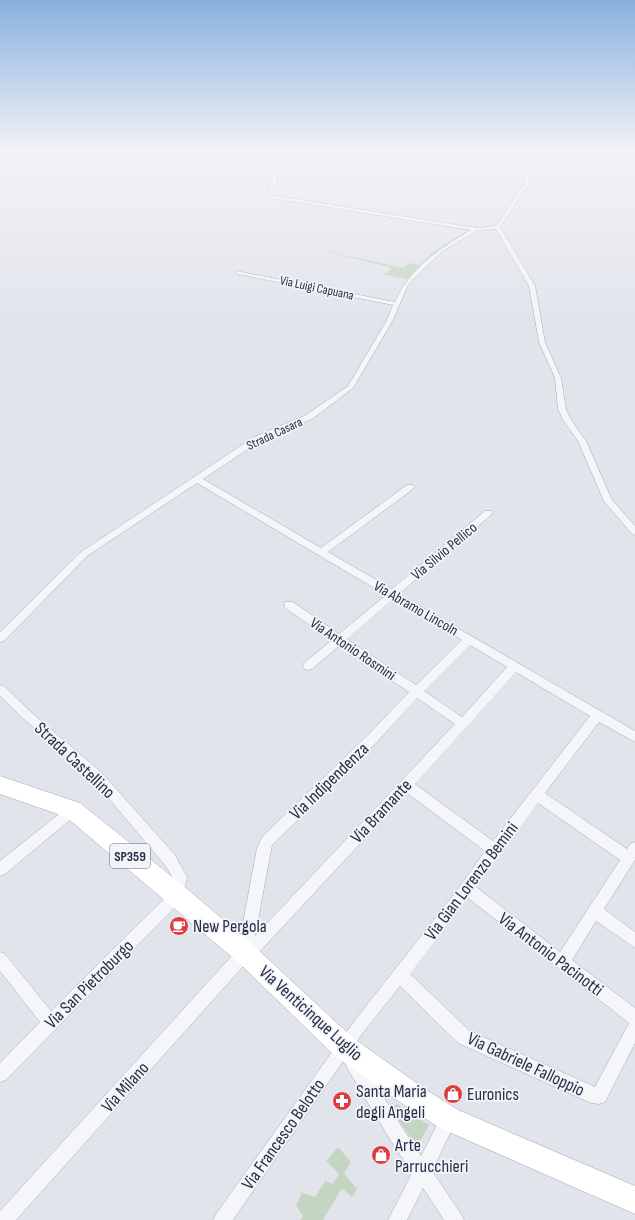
<svg xmlns="http://www.w3.org/2000/svg" width="635" height="1220" viewBox="0 0 635 1220" font-family="'Sofia Sans Condensed',sans-serif">
<style>
.green{fill:#c4d6c2}
.lines{fill:none;stroke-linecap:round;stroke-linejoin:round}
.street-casing{stroke:#a6aab7;stroke-width:1}
.primary-casing{stroke:#a0a6b9;stroke-width:1}
.street{fill:#f5f6f9;fill-rule:evenodd}
.primary{fill:#fff;fill-rule:evenodd}
.labels{text-anchor:middle;stroke-width:3.5;stroke-linejoin:round;paint-order:stroke}
.far-street-label{font-size:13px;fill:#282e46;stroke:#f2f4f9}
.shield{fill:#f2f4f9;stroke:#65697c;stroke-width:1}
.shield-label{font-size:14px;font-weight:bold;fill:#282e46}
.street-label{font-size:15px;fill:#282e46;stroke:#f2f4f9}
.near-street-label{font-size:18px;fill:#282e46;stroke:#f2f4f9}
.near-poi-label{font-size:18px;fill:#282e46;stroke:#f2f4f9;text-anchor:start}
</style>
<rect width="100%" height="100%" fill="#e2e4ec"/>
<!-- green -->
<path class="green" d="M393 216 472 229V231L439 250 421 267 416 269 418 270 407 279 381 274 387 273 391 269 389 267 308 247 403 268 410 263 419 265 434 251 468 230 387 217Z
M397 1104 429 1125 417 1147 393 1112 392 1107Z
M338 1147 351 1162 344 1173 357 1189 352 1197 342 1188 323 1220H300L303 1216 296 1205 302 1193 315 1197 325 1181 333 1184 339 1174 326 1161Z"/>
<g class="lines">
<defs>
<path id="street" d="M316 151H351L283 155 275 172 277 180 270 195 476 228 496 226 525 183 526 179 508 169 502 163 489 158 479 151C490 151 518 171 530 177L529 183 500 227 535 286 545 342 561 378 566 409 571 420 586 441 612 500 635 526V535L632 534 604 501 578 441 563 420 558 409 555 378 539 342 529 286 496 229 477 230 443 251 412 280 407 287 393 320 353 388 312 419 260 441 203 479 321 548 407 485H413L414 487 413 489 328 552 392 589 485 511H491L492 513 491 515 399 594 635 731V742L599 722 545 793 627 849 630 844 635 842V860L604 909 635 932V948L596 921 572 960 635 1008V1043L605 1102 599 1104 591 1103 458 1043 400 986 362 1034 233 1220H213L216 1214 352 1024 458 889 485 851 407 793 252 960 247 962 16 1220H0V1211L238 949 257 848 262 837 368 735 409 692 340 645 312 669 308 670 304 669 303 666 304 663 332 640 285 608 284 605 285 602H293L339 634 386 595 197 483 87 556 4 641 0 642V632L81 552 254 437 306 415 348 386 387 320 393 305 238 274 236 273V271L395 302C410 267 440 249 471 230L271 198 266 196 273 180 271 172 281 153ZM393 599 462 640 416 685 347 639ZM470 645 507 667 462 717 424 691ZM516 672 590 716 493 841 415 784ZM417 698 455 724 255 936 272 845 376 743ZM538 803 620 860 560 952 476 887ZM468 898 629 1023 595 1087 470 1031 410 974Z
M0 685 4 686 33 714 102 773 175 855 187 877 182 900 6 1080 0 1082V1063L40 1022 0 971V952L5 954 51 1011 171 892 173 878 165 865 94 781 25 720 0 696Z
M73 804 77 806 79 810 77 814 5 874 0 876V861L69 806Z
M353 1054 359 1056 403 1129 421 1156 443 1113 449 1111 455 1113 457 1119 432 1171 461 1214 464 1220H444L423 1188 407 1220H388L412 1173 391 1141 347 1068 345 1062 347 1056Z"/>
<path id="primary" d="M0 776 80 803 185 887 255 947 353 1038 425 1089 458 1110 635 1186V1214L440 1128 407 1107 335 1056 239 963 66 817 0 794Z"/>
</defs>
<!-- street casing -->
<use href="#street" class="street-casing"/>
<!-- primary casing -->
<use href="#primary" class="primary-casing"/>
<!-- street -->
<use href="#street" class="street"/>
<!-- primary -->
<use href="#primary" class="primary"/>
</g>
<!-- sky -->
<linearGradient id="sky" x2="0" y2="1"><stop stop-color="#89b0de"/><stop offset="0.47" stop-color="#f2f3f6"/><stop offset="1" stop-color="#f2f3f6" stop-opacity="0"/></linearGradient>
<rect width="635" height="322" fill="url(#sky)"/>
<!-- icons -->
<defs>
<symbol id="cafe-disc" viewBox="-11 -11 22 22"><circle r="9.5" fill="#db3f3d" stroke="#f2f4f9"/><path d="M-5.5-4.5H6V0H3Q3 3.5 0 3.5H-2.5Q-5.5 3.5-5.5 0ZM3-3.2v2h1.7v-2ZM-6 4.5H4V6H-6Z" fill="#fff"/></symbol>
<symbol id="shop-disc" viewBox="-11 -11 22 22"><circle r="9.5" fill="#db3f3d" stroke="#f2f4f9"/><path d="M-5-2.5h2.3a2.7 3.5 0 0 1 5.4 0H5L5.5 6h-11ZM-1.5-2.5h3a1.5 2.3 0 0 0-3 0Z" fill="#fff"/></symbol>
<symbol id="pharmacy-disc" viewBox="-11 -11 22 22"><circle r="9.5" fill="#db3f3d" stroke="#f2f4f9"/><path d="M-2-6h4v4h4v4h-4v4h-4v-4h-4v-4h4Z" fill="#fff"/></symbol>
</defs>
<g fill-rule="evenodd">
<use href="#cafe-disc" x="168" y="915" width="22" height="22"/>
<use href="#shop-disc" x="442" y="1083" width="22" height="22"/>
<use href="#pharmacy-disc" x="331" y="1090" width="22" height="22"/>
<use href="#shop-disc" x="370" y="1144" width="22" height="22"/>
</g>
<g class="labels">
<!-- far-street labels -->
<g class="far-street-label">
<text transform="translate(317 287) rotate(12)" y="5">Via Luigi Capuana</text>
<text transform="translate(274 433) rotate(-25)" y="5">Strada Casara</text>
</g>
<!-- shield labels -->
<rect class="shield" x="110" y="844" width="40" height="24" rx="3"/>
<g class="shield-label">
<text x="130" y="861">SP359</text>
</g>
<!-- street labels -->
<g class="street-label">
<text transform="translate(444 551) rotate(-40)" y="5">Via Silvio Pellico</text>
<text transform="translate(416 608) rotate(30)" y="5">Via Abramo Lincoln</text>
<text transform="translate(353 649) rotate(34)" y="5">Via Antonio Rosmini</text>
</g>
<!-- near-street labels -->
<g class="near-street-label">
<text transform="translate(75 760) rotate(43)" y="6">Strada Castellino</text>
<text transform="translate(329 781) rotate(-44)" y="6">Via Indipendenza</text>
<text transform="translate(381 811) rotate(-47)" y="6">Via Bramante</text>
<text transform="translate(471 881) rotate(-53)" y="6">Via Gian Lorenzo Bemini</text>
<text transform="translate(551 954) rotate(37)" y="6">Via Antonio Pacinotti</text>
<text transform="translate(89 984) rotate(-45)" y="6">Via San Pietroburgo</text>
<text transform="translate(311 1013) rotate(42)" y="6">Via Venticinque Luglio</text>
<text transform="translate(526 1064) rotate(25)" y="6">Via Gabriele Falloppio</text>
<text transform="translate(125 1087) rotate(-48)" y="6">Via Milano</text>
<text transform="translate(283 1134) rotate(-55)" y="6">Via Francesco Belotto</text>
</g>
<!-- near-poi labels -->
<g class="near-poi-label">
<text x="193" y="932">New Pergola</text>
<text x="356" y="1097">Santa Maria<tspan x="356" dy="21">degli Angeli</tspan></text>
<text x="467" y="1100">Euronics</text>
<text x="395" y="1151">Arte<tspan x="395" dy="21">Parrucchieri</tspan></text>
</g>
</g>
</svg>
